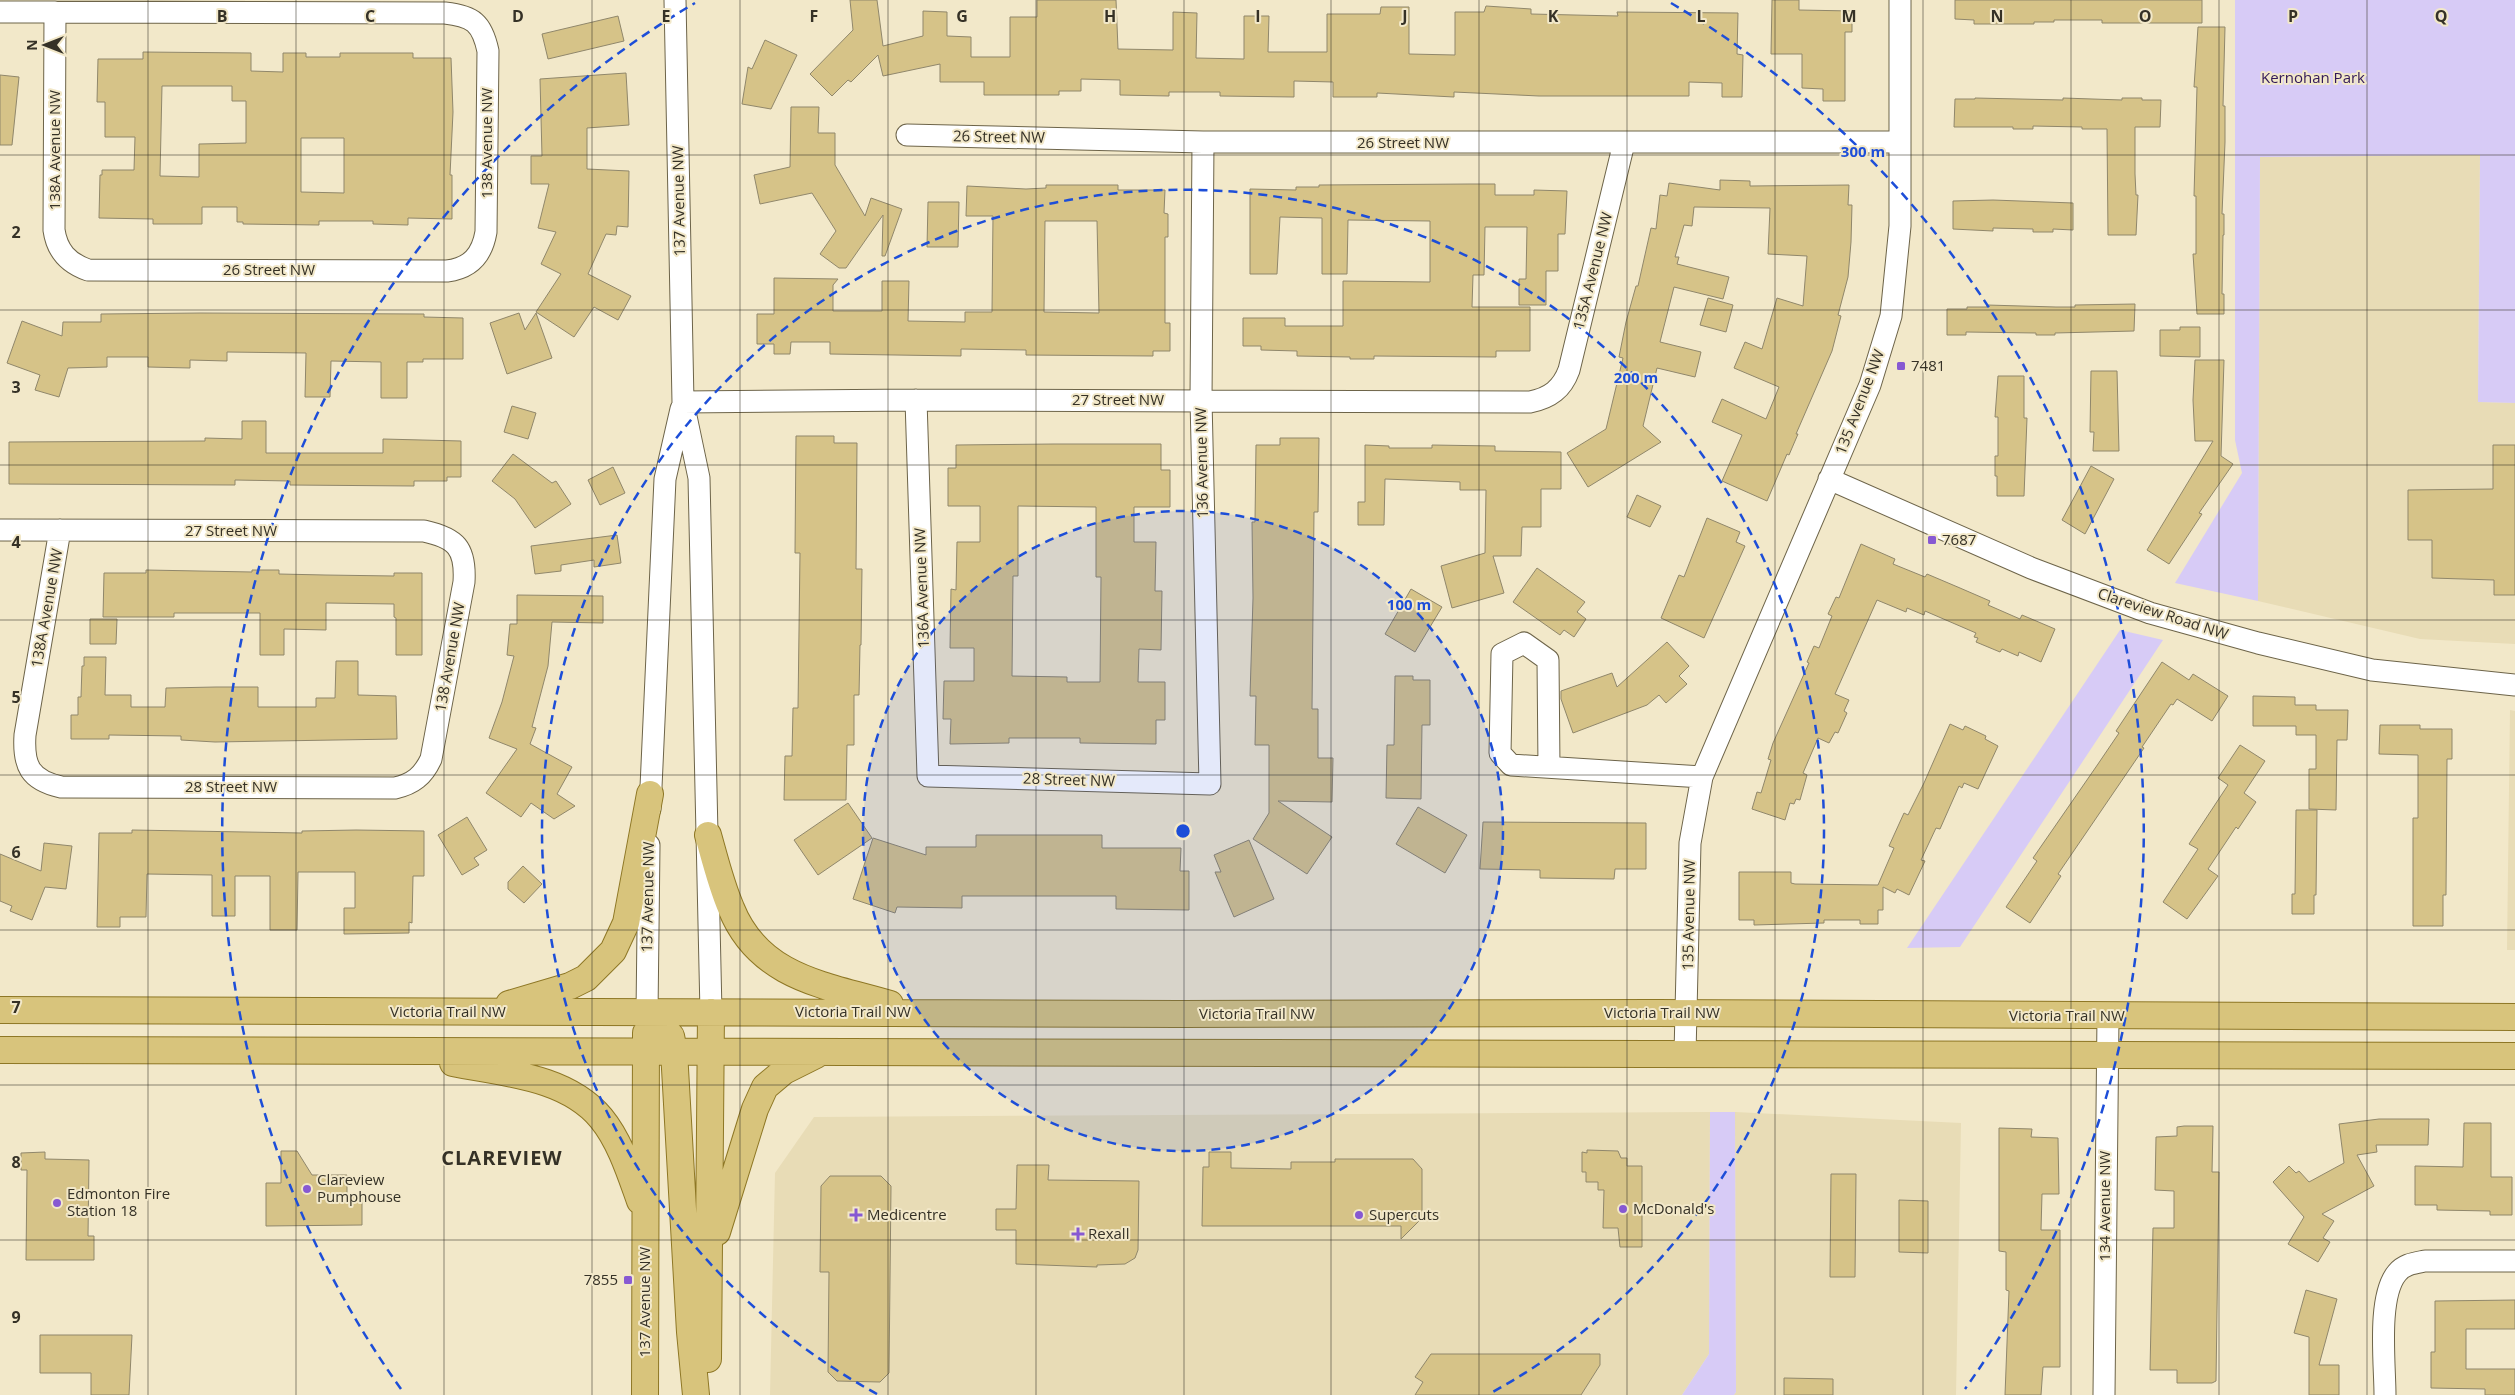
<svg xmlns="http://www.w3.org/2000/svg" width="2515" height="1395" viewBox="0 0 2515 1395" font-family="'Open Sans',sans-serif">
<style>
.built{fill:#e8dcb6}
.green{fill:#d7cbf6}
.building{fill:#d6c388;stroke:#90876b;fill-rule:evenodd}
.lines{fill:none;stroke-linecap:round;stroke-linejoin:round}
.minor-casing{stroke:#6d6449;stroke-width:23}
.major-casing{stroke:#8e7725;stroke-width:28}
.minor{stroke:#fff;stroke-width:21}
.major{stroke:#d8c47c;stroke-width:26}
.grid{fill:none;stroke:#353126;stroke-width:1;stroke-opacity:0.55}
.ring{fill:none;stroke:#1d4ed8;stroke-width:2.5;stroke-dasharray:9 6}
.poi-dot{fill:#8759d2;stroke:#f2e8c9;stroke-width:2}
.labels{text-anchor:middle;stroke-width:4;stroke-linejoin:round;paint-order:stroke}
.park-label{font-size:15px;fill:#321858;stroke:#f2e8c9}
.street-label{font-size:15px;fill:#353126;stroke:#f2e8c9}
.poi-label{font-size:15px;fill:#353126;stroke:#f2e8c9;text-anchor:start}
.district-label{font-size:20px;font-weight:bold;letter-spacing:1px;fill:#353126;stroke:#f2e8c9}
.grid-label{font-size:16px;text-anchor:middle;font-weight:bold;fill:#353126;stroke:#f2e8c9;stroke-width:4;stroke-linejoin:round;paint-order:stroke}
.centre{fill:#1d4ed8;stroke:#f2e8c9;stroke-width:2.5}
.ring-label{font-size:15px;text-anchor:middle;font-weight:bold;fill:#1d4ed8;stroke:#f2e8c9;stroke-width:4;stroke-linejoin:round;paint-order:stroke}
</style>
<rect width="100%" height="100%" fill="#f2e8c9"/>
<!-- built -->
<path class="built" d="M2480 154 2478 402 2515 403V644L2420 639 2258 601 2260 157Z
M2510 710 2515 711V950H2507Z
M1710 1112 1709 1354 1682 1395H770L775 1173 814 1117Z
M1735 1112 1961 1123 1956 1395H1734L1736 1392Z"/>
<!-- green -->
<path class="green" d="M2235 0H2515V403L2478 402 2480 155 2260 157 2258 601 2175 583 2242 473 2235 440Z
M2120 630 2163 640 1960 947 1907 948Z
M1710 1112H1735L1736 1392 1734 1395H1682L1709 1354Z"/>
<!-- building -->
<path class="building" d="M850 0H877L883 46 923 36V11L947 12V36L971 37V57H1010V17H1037V0H1116L1118 49 1173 50V12L1197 13 1196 58 1244 59V16H1269L1268 52H1327V14H1380L1381 7H1409V54L1455 55V12H1484L1486 6 1531 9V14L1618 16 1617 12 1738 13 1737 54 1743 55 1742 97H1722V83L1689 82V96H1539L1454 92V97L1377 93V97H1333V82L1294 81V97L1220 96V92H1169V96L1120 95V80L1081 79V91H1059V95H984V82H940V64L883 76 878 55 851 82 848 80 832 96 810 74 853 30Z
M1772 0H1799V10L1852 11V32H1845V101H1823V89L1802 88V54H1771Z
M1955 0H2202V23H2102V20H2054V22H2034V24H1974V20L1955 19Z
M618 16 624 41 548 59 542 34Z
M2198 27H2225L2223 106H2225V142L2222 214H2224V235H2223L2222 294H2224V314H2197L2193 254H2196V196H2194L2197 87H2194Z
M765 40 797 55 771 109 742 104 748 67 752 69Z
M143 52 251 53V71L283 72V53H306V57H340V53H413V58H451L453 112 450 175H452V219L408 218V225L373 224V221H319V225L243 224V222H237V207H202V224H153V219L99 218 100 175H102V170H134L135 137H105V102H97L98 59H143ZM162 86H232V101H246V143L199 144V177L160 176ZM301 138H344V193L301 192Z
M626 73 629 125 587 128V169L629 171 628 227 617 226 616 235 606 234 588 274 631 296 618 320 594 307 574 337 536 312 561 274 541 264 556 232 538 228 549 184H531V156H542L540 79Z
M0 75 19 77 12 145H0Z
M1975 98 2063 100V98L2122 100V98H2142V100H2161L2160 127H2135V174L2136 195H2138L2136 235H2108L2107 129H2082V127L2033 126V129H2013V127H1954L1955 99H1975Z
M791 107H819L818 133H835V165L865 216 871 198 902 209 885 256H882L883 215 846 268H839L820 254 836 231 812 193 760 204 754 175 790 167Z
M1720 180 1750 181V186L1849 185 1848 205H1852L1851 242 1848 277 1838 315 1841 316 1832 351 1796 434H1798L1789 455 1787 454 1767 501 1722 481 1742 435 1712 422 1722 399 1766 419 1779 387 1734 368 1745 342 1762 349 1777 298 1803 306 1807 256 1768 254 1770 208 1694 207 1692 226 1684 225 1675 257H1679L1677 264 1729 277 1723 299 1674 287 1660 342 1701 352 1695 377 1657 368 1643 426 1661 442 1588 487 1567 453 1606 429 1623 358 1619 357 1626 322 1636 286H1638L1651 228 1656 229 1660 195 1667 196 1669 183 1720 190Z
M1469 184H1495V195H1534V190L1567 191 1565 234H1558V271H1546V305H1519V279H1526L1527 227H1485L1484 275H1473L1472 307H1530V351H1496V357L1374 356V359H1350V357L1297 356V351L1261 350V346H1243V318H1285V326H1343V281L1430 282V221L1348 220 1347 274H1322V218L1280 217 1277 274H1250V189L1296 190V187H1319V185Z
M1046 185H1118V190H1165L1164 213 1168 214V237H1165V323H1170V351H1153V356L1026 355V350L961 349V356L830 354V342H791L790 354H774V344H757V314H774V278L838 279 833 285V311H882V281H909L908 321 965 322V312H992L993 216H966L967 186 1026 189 1046 188ZM1045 221H1097L1099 313 1044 312Z
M1993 200 2073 203V230L2053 229V232H2033V229L1993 228V231L1953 229V201Z
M928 202H959L958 247H927Z
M1708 298 1733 305 1726 332 1700 325Z
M2135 304 2134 331 2055 333V335H2036V333L1966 332V335H1947V309H1967V307H1987V305L2056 307H2075V305Z
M200 313 424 314V317L463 318V359H423V362H407V398H381V362L331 361 330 397H305L306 353 227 352V361L190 360V368L148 367V357H107V367L68 368 59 397 35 390 40 375 7 363 22 321 62 336 63 322H101V314Z
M519 313 525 330 536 313 552 358 507 374 490 323Z
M2180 327H2200V357L2160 356V330H2180Z
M2195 360H2224L2221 456 2233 464 2199 513 2202 514 2169 564 2147 550 2213 441H2195L2193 400Z
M2091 371H2117L2119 451H2093L2094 432H2090Z
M1998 376H2024V418H2027L2024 496H1997V476H1995V456H1998V417H1995Z
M512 406 536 413 528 439 504 432Z
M242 421H266V453H383V439L461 441V477H447V481H414V486L290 485V481L235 480V485L9 484V442L205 441V438L242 439Z
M796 436H834V443H857L856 569H862L861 645H860L859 695H854V745H847L846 800H784L785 756H792L793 708H798L800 553H795Z
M1280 438H1319L1318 512H1314L1312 709H1318V758H1333L1332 802 1278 801 1332 837 1307 874 1253 839 1269 813V745H1255L1256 696H1250L1253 598 1252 522H1255L1256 445H1280Z
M1054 444H1161V470H1170V507H1134V542H1156L1155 591H1162L1161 650 1139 649 1138 682H1165V720H1156V744L1080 743V738H1009V743L950 744 951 719H943L944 681H974V648H950L951 589 956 590 957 542H980V506H948V468H956V445ZM1018 506 1096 507V577H1101L1100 682H1067V677L1012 676 1013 576H1018Z
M1365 445 1389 446V448H1432V445L1495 446V451L1561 452V489H1541V527H1522L1521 556H1493L1504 593 1452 608 1441 566 1485 553 1486 490H1460V482L1385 479 1384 525H1358V502H1365Z
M2493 445H2515V595H2494V580L2432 578V540H2408V490L2493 489Z
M513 454 552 483 556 481 571 504 535 528 515 499 492 481Z
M2091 466 2114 479 2085 534 2062 520Z
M613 467 625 493 600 505 588 480Z
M1637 495 1661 506 1650 527 1627 517Z
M1707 518 1740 532 1736 542 1745 546 1704 638 1661 618 1679 575 1684 577Z
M617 535 621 563 594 567V560L561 565V571L535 574 531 546Z
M1861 544 1895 559 1893 564 1925 577 1927 574 1960 588 1990 601 1988 605 2020 619 2022 615 2055 629 2041 662 2019 652 2018 656 2002 649 2000 652 1976 642 1978 638 1974 637 1976 633 1925 611 1924 615 1907 608 1906 612 1877 600 1835 694 1849 700 1844 711 1847 713 1838 733 1835 732 1829 743 1818 738 1803 773 1807 775 1800 800 1796 799 1794 804 1790 803 1785 820 1752 809 1757 792 1761 793 1771 760 1768 759 1773 743 1809 663 1807 662 1814 646 1819 648 1832 616 1828 614 1836 597 1839 598Z
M1537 568 1585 602 1577 612 1586 619 1574 637 1564 630 1560 635 1513 602Z
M146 570 252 572V570H279V574L325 575 394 576V573H422V655H396V618L394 617V604L326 603V630L284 629V655H260V613H174V617H103L104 573H146Z
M1411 589 1442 607 1415 652 1385 634Z
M517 595 603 596V623L552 622 548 666 532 727 536 728 530 744 572 767 557 794 575 806 554 819 531 803 521 817 486 793 517 749 489 738 502 702 514 656 507 655 510 624H517Z
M90 619H117L116 644H90Z
M1667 642 1689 666 1679 676 1687 684 1666 703 1659 695 1647 705 1573 733 1561 699V691L1612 673 1617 687Z
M84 657H106L105 695H131V707H165L166 688 216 687H258V707H316V698H335L336 661H358V695L396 696 397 739 215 742 181 740V736L109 735V739H71V715H78V697H81L82 666H84Z
M2162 662 2189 680 2193 674 2228 696 2212 721 2177 699 2173 705 2171 704 2142 747 2144 748 2058 874 2061 876 2030 923 2006 907 2037 861 2033 858 2098 764 2119 733 2116 731Z
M1395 676H1413V680H1430V725H1422L1421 799 1386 798 1387 745H1394Z
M2253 696 2295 697V705H2316V710H2348L2347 740H2337L2336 810 2309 809V769H2316V735H2296V726H2253Z
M1950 724 1963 730 1965 726 1986 736 1985 739 1998 746 1978 789 1964 783 1962 788 1959 786 1940 829 1936 828 1921 860 1925 861 1909 895 1897 889 1895 893 1883 887V910H1878V924H1860V920H1824V923L1754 925V920H1739V872H1791V883L1795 884 1878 885 1894 848 1889 846 1904 813 1908 815 1924 783Z
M2380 725H2420V729H2452V759H2447L2446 895H2443V926H2413V818H2418V755L2379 754Z
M2240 745 2265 761 2244 793 2256 802 2238 829 2236 827 2208 869 2218 876 2187 919 2163 902 2198 849 2189 844 2228 785 2218 778Z
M848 803 872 838 818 875 794 840Z
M1418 807 1467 835 1445 873 1396 844Z
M2296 810H2317L2316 895H2314V914H2292V894H2295Z
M467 817 487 850 474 858 479 865 462 875 438 835Z
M1483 822 1646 823V869H1615L1614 879 1540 878V870L1480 869Z
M132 830 302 833V831L356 830 424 831V876H413L412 923 409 922V933L344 934V908H355V872H298L297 930H270V876H235V916H212V875L147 874 146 917H120V927H97L99 833H132Z
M976 835H1102V848H1181L1180 871H1189V910L1116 909V896H962V908L897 907 895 913 853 899 873 838 926 855V847H976Z
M1249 840 1274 899 1234 917 1215 872H1221L1214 855Z
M44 843 72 846 66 889 45 887 32 920 10 911 12 906 0 901V854L41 871Z
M523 866 542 884 524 903 508 889V882Z
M2379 1119H2429L2428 1145H2376L2377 1152 2357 1155 2374 1186 2322 1214 2334 1221 2323 1238 2330 1242 2318 1262 2288 1244 2304 1217 2273 1182 2289 1166 2296 1173 2299 1171 2309 1182 2344 1163 2339 1124Z
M2464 1123H2491V1177H2512V1215H2490V1211L2437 1210V1205H2415V1166L2463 1167Z
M2184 1126H2213L2212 1172H2219L2216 1381 2212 1383H2177V1370H2150L2153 1228H2174V1191L2155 1190 2156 1137 2177 1136V1127Z
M1999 1128 2032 1129 2031 1137 2058 1138 2059 1194H2042L2041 1230H2060V1367H2043L2041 1395H2005L2009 1291 2006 1290V1252L1999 1251Z
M1587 1150 1618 1151 1621 1158H1627V1166H1642V1247H1620L1618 1228H1603L1604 1190H1598V1182H1586V1172H1582V1152L1587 1153Z
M281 1151H297L312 1175H347V1195H362V1225L266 1226V1183H281Z
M45 1152V1159L89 1160 88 1236H94V1260H26L27 1170H21V1153Z
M1209 1152H1231V1168L1291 1169V1162H1335V1159H1413L1422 1169V1218L1401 1239V1226H1202L1203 1167H1209Z
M1017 1165H1049L1048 1180 1139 1181 1138 1250 1135 1258 1125 1264 1097 1265V1267L1016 1264V1230H996V1209H1016Z
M1831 1174H1856L1855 1277H1830Z
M830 1176H881L891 1186 889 1373 880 1382 837 1381 828 1372 829 1272H820L821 1186Z
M1899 1200 1928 1201V1253L1899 1252Z
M2306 1290 2337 1299 2319 1365H2339V1395H2309V1337L2294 1333Z
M2515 1300V1329H2466V1369H2515V1395H2485V1389L2431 1388V1352H2435V1301Z
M40 1335H132L129 1395H91V1373H40Z
M1431 1354H1600V1365L1581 1395H1415L1423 1382 1415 1377Z
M1784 1378 1833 1379V1395H1784Z"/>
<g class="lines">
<defs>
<path id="minor" d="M675 0 683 402 699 478 711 1012
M0 12H55L445 13C473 16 482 23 488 51L486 232C482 255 471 268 447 271L88 270C68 263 57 251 54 230L55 12
M907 135 1203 142H1900
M916 400 928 776 1210 784 1201 400 1203 142
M683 402 916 400 1530 402C1550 398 1562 389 1569 370L1624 143
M1829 479 2031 568 2150 613 2258 643 2372 670 2515 685
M0 530 424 531C456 538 466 548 464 582L431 759C423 776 413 784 395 788L61 787C30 780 23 766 25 735L60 530
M1549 767 1548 660 1524 643 1502 654 1500 753 1511 765 1702 777
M650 809 665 479 681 409
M647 1013 649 845
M1685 1054 1690 843 1702 777 1870 385 1891 316 1900 226V0
M2104 1395 2108 1016
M2385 1395C2385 1364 2377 1297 2397 1273 2404 1264 2415 1263 2425 1261H2515"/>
<path id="major" d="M708 835C715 860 721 885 731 908 759 978 825 985 890 1004
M509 1004 570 986 586 978 613 951 626 923 650 794
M0 1010 1180 1014 1655 1013 2515 1017
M647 1013 671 1036 674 1051 690 1332 696 1395
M0 1050 2515 1056
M453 1063C502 1073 566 1076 601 1118 620 1141 630 1173 640 1201
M717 1232 755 1109 765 1087 784 1071 816 1055
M708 1359 711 1012
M645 1395 646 1033"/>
</defs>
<!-- minor casing -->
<use href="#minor" class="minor-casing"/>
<!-- major casing -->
<use href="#major" class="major-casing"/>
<!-- minor -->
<use href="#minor" class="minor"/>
<!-- major -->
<use href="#major" class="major"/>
</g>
<!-- grid -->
<path class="grid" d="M148 0V1395M296 0V1395M444 0V1395M592 0V1395M740 0V1395M888 0V1395M1036 0V1395M1184 0V1395M1331 0V1395M1479 0V1395M1627 0V1395M1775 0V1395M1923 0V1395M2071 0V1395M2219 0V1395M2367 0V1395M0 155H2515M0 310H2515M0 465H2515M0 620H2515M0 775H2515M0 930H2515M0 1085H2515M0 1240H2515"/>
<!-- distance rings -->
<circle cx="1183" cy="831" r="320" fill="#1d4ed8" fill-opacity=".12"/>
<g class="ring">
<circle cx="1183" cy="831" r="320"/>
<path d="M877 1394A641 641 0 1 1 1489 1394"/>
<path d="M401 1389A961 961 0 0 1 695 3M1671 3A961 961 0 0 1 1965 1389"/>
</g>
<!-- markers -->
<g class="poi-dot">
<rect x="1896" y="361" width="10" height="10" rx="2.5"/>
<rect x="1927" y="535" width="10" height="10" rx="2.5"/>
<circle cx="307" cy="1189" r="5"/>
<circle cx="57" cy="1203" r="5"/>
<circle cx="1623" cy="1209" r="5"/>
<path d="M853.5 1207.5h5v5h5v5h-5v5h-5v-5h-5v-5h5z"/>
<circle cx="1359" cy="1215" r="5"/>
<path d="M1075.5 1226.5h5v5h5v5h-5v5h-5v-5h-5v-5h5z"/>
<rect x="623" y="1275" width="10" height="10" rx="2.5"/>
</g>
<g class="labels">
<!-- park labels -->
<g class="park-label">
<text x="2313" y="83">Kernohan Park</text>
</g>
<!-- street labels -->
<g class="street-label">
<text transform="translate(999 137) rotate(1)" y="5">26 Street NW</text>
<text transform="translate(487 143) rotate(-90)" y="5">138 Avenue NW</text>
<text x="1403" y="148">26 Street NW</text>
<text transform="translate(55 150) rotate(-90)" y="5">138A Avenue NW</text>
<text transform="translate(679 201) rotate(-91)" y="5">137 Avenue NW</text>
<text x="269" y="275">26 Street NW</text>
<text transform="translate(1593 271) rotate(-76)" y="5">135A Avenue NW</text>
<text x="1118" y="405">27 Street NW</text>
<text transform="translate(1860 402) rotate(-69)" y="5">135 Avenue NW</text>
<text transform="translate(1202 463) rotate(-91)" y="5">136 Avenue NW</text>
<text x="231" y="536">27 Street NW</text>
<text transform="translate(922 588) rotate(-92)" y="5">136A Avenue NW</text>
<text transform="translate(47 608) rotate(-80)" y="5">138A Avenue NW</text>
<text transform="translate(2163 614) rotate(18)" y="5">Clareview Road NW</text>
<text transform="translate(450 657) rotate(-80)" y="5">138 Avenue NW</text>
<text transform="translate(1069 780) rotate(2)" y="5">28 Street NW</text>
<text x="231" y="792">28 Street NW</text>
<text transform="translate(648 897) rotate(-89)" y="5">137 Avenue NW</text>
<text transform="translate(1689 915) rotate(-89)" y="5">135 Avenue NW</text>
<text x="448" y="1017">Victoria Trail NW</text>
<text x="853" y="1017">Victoria Trail NW</text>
<text x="1662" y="1018">Victoria Trail NW</text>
<text x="1257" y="1019">Victoria Trail NW</text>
<text x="2067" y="1021">Victoria Trail NW</text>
<text transform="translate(2105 1206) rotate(-90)" y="5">134 Avenue NW</text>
<text transform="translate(645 1302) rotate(-90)" y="5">137 Avenue NW</text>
</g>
<!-- poi labels -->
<g class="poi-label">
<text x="1911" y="371">7481</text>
<text x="1942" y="545">7687</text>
<text x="317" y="1185">Clareview<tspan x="317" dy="17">Pumphouse</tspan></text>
<text x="67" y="1199">Edmonton Fire<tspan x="67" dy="17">Station 18</tspan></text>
<text x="1633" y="1214">McDonald's</text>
<text x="867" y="1220">Medicentre</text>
<text x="1369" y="1220">Supercuts</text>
<text x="1088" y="1239">Rexall</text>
<text x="618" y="1285" text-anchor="end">7855</text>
</g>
<!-- district labels -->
<g class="district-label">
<text x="502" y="1165">CLAREVIEW</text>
</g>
</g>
<g class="grid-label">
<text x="222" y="22">B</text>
<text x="370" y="22">C</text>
<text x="518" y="22">D</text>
<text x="666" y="22">E</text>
<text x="814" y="22">F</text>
<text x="962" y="22">G</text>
<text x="1110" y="22">H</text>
<text x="1258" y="22">I</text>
<text x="1405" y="22">J</text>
<text x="1553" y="22">K</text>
<text x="1701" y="22">L</text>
<text x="1849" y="22">M</text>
<text x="1997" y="22">N</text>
<text x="2145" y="22">O</text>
<text x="2293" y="22">P</text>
<text x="2441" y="22">Q</text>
<text x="16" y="238">2</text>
<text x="16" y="393">3</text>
<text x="16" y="548">4</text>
<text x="16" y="703">5</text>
<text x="16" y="858">6</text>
<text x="16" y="1013">7</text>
<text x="16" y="1168">8</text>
<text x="16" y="1323">9</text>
</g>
<circle cx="1183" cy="831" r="8" class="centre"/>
<g class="ring-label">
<text x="1863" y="157">300 m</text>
<text x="1636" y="383">200 m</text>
<text x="1409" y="610">100 m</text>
</g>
<!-- north arrow -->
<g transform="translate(45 45) rotate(270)" stroke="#f2e8c9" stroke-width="4" paint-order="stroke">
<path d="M0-4L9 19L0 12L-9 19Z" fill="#353126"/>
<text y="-8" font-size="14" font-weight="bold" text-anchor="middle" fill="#353126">N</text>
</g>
</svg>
